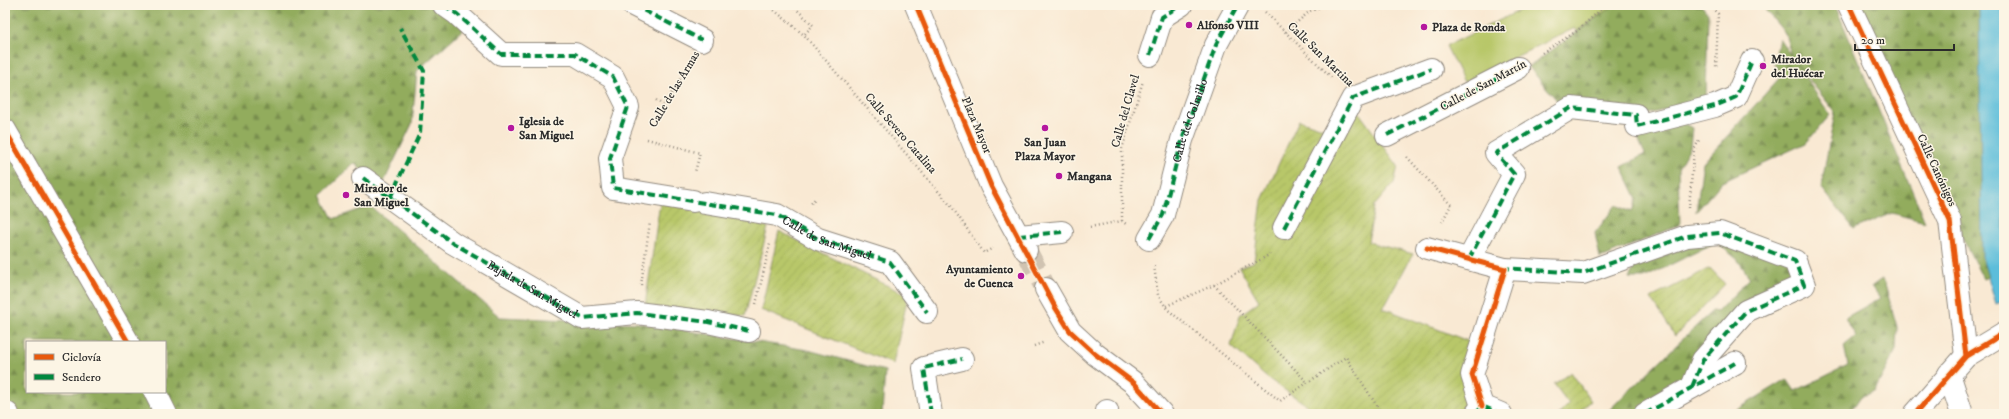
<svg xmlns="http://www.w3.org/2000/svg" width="2009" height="419" viewBox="0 0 2009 419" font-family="'IM FELL DW Pica',serif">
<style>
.forest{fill:url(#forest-firs);stroke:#5e6c44;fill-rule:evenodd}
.park{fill:#b8c769;stroke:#72794a}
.garden{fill:url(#garden-furrows);stroke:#72794a}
.water{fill:#5cbdda;stroke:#447482}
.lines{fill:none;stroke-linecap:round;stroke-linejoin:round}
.minor-tunnel{stroke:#d0c3b1;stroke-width:22;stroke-dasharray:22 11;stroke-linecap:butt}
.minor-casing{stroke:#928a7f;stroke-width:24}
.path{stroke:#928a7f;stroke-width:2.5;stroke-dasharray:1 3;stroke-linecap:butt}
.minor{stroke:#fff;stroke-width:22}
.quiet{stroke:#00873e;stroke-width:4;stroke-dasharray:8 4;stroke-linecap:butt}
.cycleway-casing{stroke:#fcf5e5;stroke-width:8}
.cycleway{stroke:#e8590c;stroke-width:5}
.poi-dot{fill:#b5179e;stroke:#fcf5e5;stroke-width:1.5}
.labels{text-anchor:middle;stroke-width:3;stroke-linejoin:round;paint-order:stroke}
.poi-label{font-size:12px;font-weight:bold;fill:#2b2b2b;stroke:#fcf5e5;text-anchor:start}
.street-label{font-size:12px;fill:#2b2b2b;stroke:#fcf5e5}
</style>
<defs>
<pattern id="forest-firs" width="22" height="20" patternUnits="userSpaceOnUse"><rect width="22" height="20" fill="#92ac5d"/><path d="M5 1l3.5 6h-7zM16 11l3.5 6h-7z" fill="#778c4d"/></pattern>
<pattern id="garden-furrows" width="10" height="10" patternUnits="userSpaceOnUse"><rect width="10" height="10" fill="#b8c769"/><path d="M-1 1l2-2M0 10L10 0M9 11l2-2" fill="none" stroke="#9eab5b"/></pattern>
</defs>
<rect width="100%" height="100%" fill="#fcf5e5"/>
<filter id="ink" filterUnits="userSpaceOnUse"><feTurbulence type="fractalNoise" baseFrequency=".025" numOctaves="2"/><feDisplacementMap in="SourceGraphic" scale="8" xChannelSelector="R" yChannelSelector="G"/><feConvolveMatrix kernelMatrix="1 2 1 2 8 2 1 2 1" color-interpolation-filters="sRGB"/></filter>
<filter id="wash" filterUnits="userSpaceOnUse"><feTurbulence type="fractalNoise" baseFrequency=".012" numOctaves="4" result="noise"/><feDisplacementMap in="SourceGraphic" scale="16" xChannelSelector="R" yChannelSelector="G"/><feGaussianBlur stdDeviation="0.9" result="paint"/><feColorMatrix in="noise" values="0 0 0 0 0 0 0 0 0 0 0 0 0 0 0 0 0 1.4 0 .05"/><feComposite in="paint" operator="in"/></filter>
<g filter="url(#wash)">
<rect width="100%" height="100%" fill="#f9e9d3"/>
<!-- forest -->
<path class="forest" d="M5 5H192L191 7 199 5H438L469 24 417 71 412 124 381 188 354 163 321 195 333 219 370 206 500 317 638 323 808 350 885 371 882 414H5ZM27 342H165V392H27Z
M1614 5H1701L1708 13 1706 99 1641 116 1560 104 1529 67Z
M1761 5H1835L1925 222 1892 213 1854 229 1821 187 1835 112 1796 63 1830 115 1806 143 1722 182 1696 212 1703 163 1782 75 1774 64 1779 38 1791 56 1785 33Z
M1856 5H2004V271L1983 279 1897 107Z
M1681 122 1692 128 1690 147 1678 168 1680 225 1600 258 1595 233 1616 205 1632 212 1637 199 1622 167 1645 154 1638 139Z
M1722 237 1795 261 1797 278 1716 337 1690 383 1638 414H1610L1608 411 1712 311 1717 312 1750 278 1737 259 1716 242 1644 278H1629L1638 261Z
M1883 278 1897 327 1896 350 1874 392 1861 396 1849 414H1730L1787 379 1795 391 1848 365 1844 346 1856 336 1845 318 1880 298 1872 286Z"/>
<!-- park -->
<path class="park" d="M1531 5H1614L1577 31 1575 28 1464 82 1446 46Z"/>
<!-- garden -->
<path class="garden" d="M1357 110 1398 166 1394 183 1374 206 1368 242 1413 254 1383 308 1473 343 1475 414H1316L1305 404 1266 377 1231 346 1240 315 1259 301 1239 267 1254 262 1262 200 1299 120 1343 135Z
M660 202 768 227 745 316 645 306Z
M779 231 908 296 893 364 761 310Z
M1710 268 1725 284 1675 336 1651 298Z
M1571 372 1591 401 1577 414H1559L1569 404 1554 384Z"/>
<!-- water -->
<path class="water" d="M1979 5H2004V301L1996 304 1982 257Z"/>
</g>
<g filter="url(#ink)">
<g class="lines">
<!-- minor-tunnel -->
<path class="minor-tunnel" d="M1026 250 1046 289"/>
<defs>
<g id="minor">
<path d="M444 5 457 14 501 54H575L613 77 628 107 610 158 613 188 693 201"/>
<path d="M633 5 702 40"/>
<path d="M916 5 991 186 1026 250"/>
<path d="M1849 5 1950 221 1966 356"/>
<path d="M1150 55 1162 17 1181 5"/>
<path d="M5 130 128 342"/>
<path d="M1387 135 1518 68"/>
<path id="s1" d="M363 178 453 243 582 318 637 313 708 322 749 331"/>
<path d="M705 203 777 215 818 239 890 262 927 312"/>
<path d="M1284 228 1353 98 1431 69"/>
<path d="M1019 236 1062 232"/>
<path d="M1149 239 1163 215 1182 140 1216 45 1238 5"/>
<path d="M1427 248 1505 269 1583 273 1687 236 1720 233 1795 261 1804 285 1746 311 1703 360 1692 387"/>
<path d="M1469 259 1514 174 1496 153 1571 108 1636 115 1637 126 1715 106 1736 97 1752 61"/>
<path d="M1046 289 1070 331 1095 354 1134 383 1162 414"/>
<path d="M1949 374 1962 414"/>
<path d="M155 392 166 414"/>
<path d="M1482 406 1472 375 1505 269"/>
<path d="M1107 411V414"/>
<path d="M5 412 8 414"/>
<path d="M931 414 924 368 962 359"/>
<path d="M1476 414 1482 406 1501 414"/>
<path d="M1645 414 1735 363"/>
<path d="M1915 414 1966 356 2004 333"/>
</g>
</defs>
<!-- minor casing -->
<use href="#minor" class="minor-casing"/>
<!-- path -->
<path class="path" d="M768 5 804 35 951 206 984 253 993 248
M792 5 813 25 804 35
M1709 5 1718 14 1716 68
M1265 12 1333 79
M1286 32 1310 11 1325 5
M1542 53 1577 31 1606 5
M656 100 665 107
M655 121 688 66
M647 139 700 153 695 172
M1407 157 1451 205 1442 222
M811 203 815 199
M1689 208 1694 150 1699 140
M1122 221V149L1143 81
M1090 227 1122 221 1126 224
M1154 266 1158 295 1167 309 1280 401 1346 357 1382 414
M641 285 650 222
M1214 285 1307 382
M756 304 770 244
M1166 306 1214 285 1269 255 1271 251
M1034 346 1045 342"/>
<!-- minor -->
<use href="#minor" class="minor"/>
<!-- quiet -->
<g class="quiet">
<path id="s2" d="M444 5 457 14 501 54H575L613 77 628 107 610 158 613 188 777 215 818 239 890 262 927 312"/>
<path d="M633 5 702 40"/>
<path d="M1150 55 1162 17 1181 5"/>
<path d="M1387 135 1518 68"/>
<path d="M363 178 453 243 582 318 637 313 708 322 749 331"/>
<path d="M390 198 420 133 424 71 400 28"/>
<path d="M1284 228 1353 98 1431 69"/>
<path d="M1019 236 1062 232"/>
<path id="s3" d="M1149 239 1163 215 1182 140 1216 45 1238 5"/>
<path d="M1469 259 1514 174 1496 153 1571 108 1636 115 1637 126 1715 106 1736 97 1752 61"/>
<path d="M1502 268 1583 273 1687 236 1720 233 1795 261 1804 285 1746 311 1703 360 1692 387"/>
<path d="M1107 411V414"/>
<path d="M5 412 8 414"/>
<path d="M931 414 924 368 962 359"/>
<path d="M1476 414 1482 406 1501 414"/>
<path d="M1645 414 1735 363"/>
</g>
<defs>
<path id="cycleway" d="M916 5 991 186 1055 307 1070 331 1095 354 1134 383 1162 414
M1849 5 1950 221 1966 356
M5 130 128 342
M1427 248 1505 269 1472 375 1482 406
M1915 414 1966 356 2004 333"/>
</defs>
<!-- cycleway casing -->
<use href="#cycleway" class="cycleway-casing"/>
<!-- cycleway -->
<use href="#cycleway" class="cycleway"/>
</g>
</g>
<!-- markers -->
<g class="poi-dot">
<circle cx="1189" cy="25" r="4"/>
<circle cx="1424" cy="27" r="4"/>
<circle cx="1763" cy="66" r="4"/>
<circle cx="511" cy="128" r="4"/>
<circle cx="1045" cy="128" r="4"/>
<circle cx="1059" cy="176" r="4"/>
<circle cx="346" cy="195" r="4"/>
<circle cx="1021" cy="276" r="4"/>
</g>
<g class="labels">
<!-- poi labels -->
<g class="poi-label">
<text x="1197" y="29">Alfonso VIII</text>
<text x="1432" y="31">Plaza de Ronda</text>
<text x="1771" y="63">Mirador<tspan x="1771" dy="14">del Huécar</tspan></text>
<text x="519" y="125">Iglesia de<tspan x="519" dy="14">San Miguel</tspan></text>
<text x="1045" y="146" text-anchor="middle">San Juan<tspan x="1045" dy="14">Plaza Mayor</tspan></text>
<text x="1067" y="180">Mangana</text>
<text x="354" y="192">Mirador de<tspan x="354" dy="14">San Miguel</tspan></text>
<text x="1013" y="273" text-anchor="end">Ayuntamiento<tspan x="1013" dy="14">de Cuenca</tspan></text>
</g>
<!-- street labels -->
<g class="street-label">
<text transform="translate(1321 54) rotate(44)" y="4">Calle San Martina</text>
<text transform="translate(1483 85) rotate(-28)" y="4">Calle de San Martín</text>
<text transform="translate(674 89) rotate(-59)" y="4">Calle de las Armas</text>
<text transform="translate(1125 111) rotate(-74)" y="4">Calle del Clavel</text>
<text dy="4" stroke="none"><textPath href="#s3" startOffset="126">Calle del Colmillo</textPath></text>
<text transform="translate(977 125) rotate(67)" y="4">Plaza Mayor</text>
<text transform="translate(901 133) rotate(49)" y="4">Calle Severo Catalina</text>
<text transform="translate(1937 170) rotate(65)" y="4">Calle Canónigos</text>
<text dy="4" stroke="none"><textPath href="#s2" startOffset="533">Calle de San Miguel</textPath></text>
<text dy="4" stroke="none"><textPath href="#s1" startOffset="203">Bajada de San Miguel</textPath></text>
</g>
</g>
<!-- margin -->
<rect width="2009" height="419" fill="none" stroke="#fcf5e5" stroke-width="20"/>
<!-- legend -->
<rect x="26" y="341" width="140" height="52" fill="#fcf5e5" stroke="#a8a49b"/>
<rect x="34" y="354" width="20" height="6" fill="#e8590c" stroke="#a8a49b"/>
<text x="62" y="361" font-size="12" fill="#2b2b2b">Ciclovía</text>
<rect x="34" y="374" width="20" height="6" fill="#00873e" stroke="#a8a49b"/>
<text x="62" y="381" font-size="12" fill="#2b2b2b">Sendero</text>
<!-- scale -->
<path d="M1855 44v6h99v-6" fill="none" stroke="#2b2b2b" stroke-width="2"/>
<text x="1861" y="44" font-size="12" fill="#2b2b2b" stroke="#fcf5e5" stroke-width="3" paint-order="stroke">20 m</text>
</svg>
